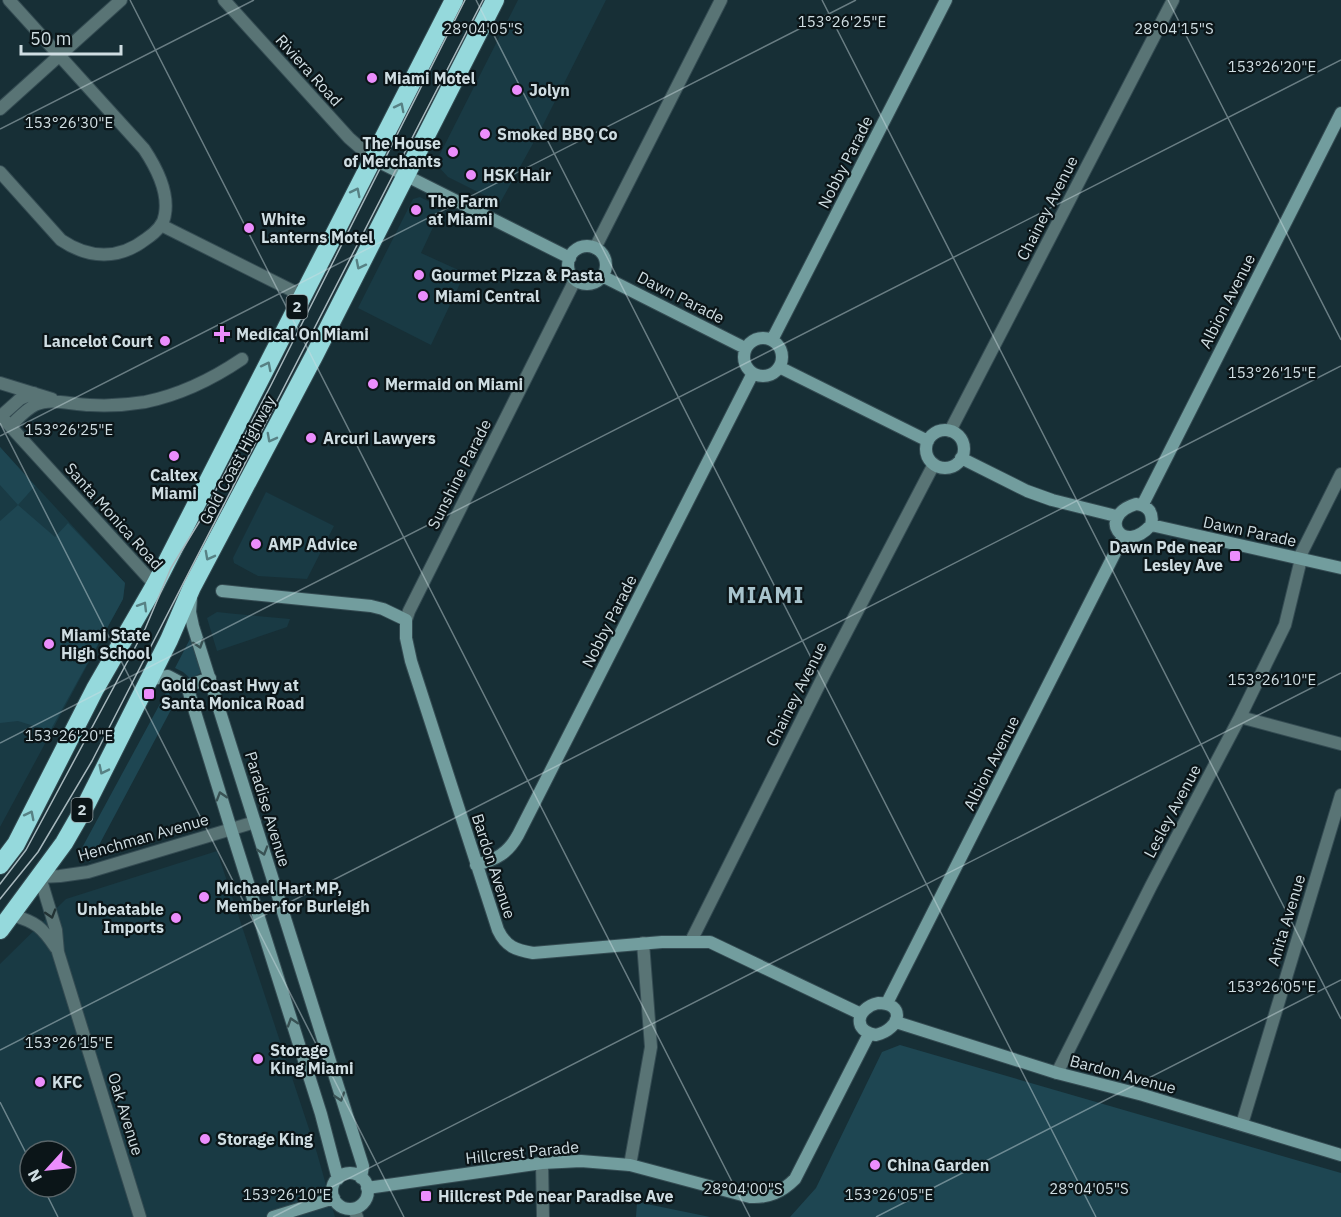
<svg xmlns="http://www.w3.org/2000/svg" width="1341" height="1217" viewBox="0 0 1341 1217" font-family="'IBM Plex Sans',sans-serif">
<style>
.built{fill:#193a44;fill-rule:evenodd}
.green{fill:#1e4652}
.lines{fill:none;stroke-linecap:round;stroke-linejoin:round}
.street-casing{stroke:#344b52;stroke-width:14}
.secondary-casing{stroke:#344b52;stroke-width:14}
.highway-casing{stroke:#344b52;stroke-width:20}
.street{stroke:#597475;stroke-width:12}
.secondary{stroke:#729d9e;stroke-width:12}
.highway{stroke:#95d9dc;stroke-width:18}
.tram{stroke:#a6b7bc;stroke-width:1.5}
.oneway{stroke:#578184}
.oneway2{stroke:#395254}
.oneway3{stroke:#223234}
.ticks{fill:none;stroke:#cfdde2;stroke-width:1.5;stroke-opacity:0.45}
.poi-dot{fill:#eb8dfc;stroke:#0b1518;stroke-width:2}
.labels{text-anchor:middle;stroke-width:4.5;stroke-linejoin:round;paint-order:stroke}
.shield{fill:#0b1518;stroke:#94a1a5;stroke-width:1.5}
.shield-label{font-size:15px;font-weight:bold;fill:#cfdde2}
.street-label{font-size:16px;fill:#cfdde2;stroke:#0b1518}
.poi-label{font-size:16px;font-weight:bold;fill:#cfdde2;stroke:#0b1518;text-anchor:start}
.district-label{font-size:22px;font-weight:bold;letter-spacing:1.5px;fill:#a8c4cd;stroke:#0b1518}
.ticks-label{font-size:15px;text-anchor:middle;fill:#cfdde2;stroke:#0b1518;stroke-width:4.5;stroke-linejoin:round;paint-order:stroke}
</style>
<rect width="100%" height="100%" fill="#172f36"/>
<!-- built -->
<path class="built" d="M518 0H606L541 129 500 203 448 177 436 164V162Z
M420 197 442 208 421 253 465 273 431 345 358 308 413 199Z
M0 447 125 583 123 599 0 827Z
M266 492 334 526 307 579 258 576 234 563 233 558Z
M217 612 236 614 290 619 287 627 217 651 207 618Z
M217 851 317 1153 335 1217H0V964L66 899ZM30 1151H66V1187H30Z"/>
<!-- green -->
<path class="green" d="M0 447 35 486 18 505 55 537 68 523 125 583 123 599 50 731 18 721 0 723V521L18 505 0 485Z
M191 637 204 671 191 679 183 672 175 668Z
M168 689 173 706 90 862 84 858 81 852 83 846Z
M900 1045 1341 1173V1217H790L816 1188 882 1052Z
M637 1202 710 1217H636Z"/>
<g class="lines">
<defs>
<path id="street" d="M224 0 349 138 373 159
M0 109 121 0
M0 172 61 240C89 259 119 260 146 239 155 233 164 225 165 214 169 191 156 167 144 149L9 0
M161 225 303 296
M595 248 721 0
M0 383 52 399
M0 415 155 585
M1 416 20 399 34 393
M10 426C18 419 25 410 35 405 51 397 72 405 90 405 108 406 127 405 145 402 179 395 214 378 242 359
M950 431 1173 0
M1299 558 1341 474
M406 620 409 611 575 280
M1240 717 1341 744
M12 915C36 922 42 927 56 948
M691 941 825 673 934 464
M1057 1073 1151 886 1240 717 1285 625 1301 559
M1242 1124 1341 795
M542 1163 543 1217
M630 1165 651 1047 643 943
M354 1209 357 1217
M140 1217 58 952 56 930 40 877 60 876 88 872 255 822"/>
<path id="secondary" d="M373 159 570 258
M568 265a19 19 0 1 1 38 0a19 19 0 1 1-38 0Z
M602 276 745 348
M744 357a19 19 0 1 1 38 0a19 19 0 1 1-38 0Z
M772 340 946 0
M779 367 928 441
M926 449a19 19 0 1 1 38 0a19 19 0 1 1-38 0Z
M961 458 1027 491 1052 500 1116 516
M1136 504C1148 505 1154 513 1151 525 1123 557 1096 516 1136 504Z
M1143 504 1341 113
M1151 525 1341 568
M222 591 371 606 383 609 406 620V638L411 661 498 930C506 947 516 950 533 953L662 942H710L861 1014
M191 598 190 612 193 626 363 1166 361 1178
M147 680 168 676 187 686 231 829 321 1114 338 1179
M187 686 210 678
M476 865C496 860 508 853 518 835L753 373
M878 1003C906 1003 901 1029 876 1035 852 1031 856 1008 878 1003Z
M887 1003 1123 537
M896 1022 1057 1073 1143 1095 1341 1155
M332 1191a18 18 0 1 1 36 0a18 18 0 1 1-36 0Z
M367 1188 542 1163 581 1161 630 1165 750 1197C769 1198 782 1192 795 1179L869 1034
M273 1217 334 1198"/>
<path id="highway" d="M0 865 16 844 95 689 155 585 454 0
M0 930 64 843 87 803 169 640 192 587 314 356 495 0"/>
</defs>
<!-- street casing -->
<use href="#street" class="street-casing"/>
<!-- secondary casing -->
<use href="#secondary" class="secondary-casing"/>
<!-- highway casing -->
<use href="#highway" class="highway-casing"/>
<!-- street -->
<use href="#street" class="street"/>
<!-- secondary -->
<use href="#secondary" class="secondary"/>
<!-- highway -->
<use href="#highway" class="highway"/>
<!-- tram -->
<path class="tram" d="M0 884 26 850 145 629 171 568 201 519 271 385 465 0
M0 899 38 852 92 761 483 0"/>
</g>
<!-- one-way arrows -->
<defs><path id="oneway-chevron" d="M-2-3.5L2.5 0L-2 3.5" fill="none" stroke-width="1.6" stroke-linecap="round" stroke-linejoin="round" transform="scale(1.5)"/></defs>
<g class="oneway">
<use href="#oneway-chevron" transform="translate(400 107) rotate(-63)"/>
<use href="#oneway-chevron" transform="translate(356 192) rotate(-63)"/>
<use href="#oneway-chevron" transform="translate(360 265) rotate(117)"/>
<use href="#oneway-chevron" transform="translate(267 366) rotate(-63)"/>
<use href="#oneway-chevron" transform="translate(271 438) rotate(118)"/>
<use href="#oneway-chevron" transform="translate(209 556) rotate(118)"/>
<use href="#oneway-chevron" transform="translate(143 606) rotate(-59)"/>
<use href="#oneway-chevron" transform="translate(103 770) rotate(116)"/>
<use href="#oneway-chevron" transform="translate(30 815) rotate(-63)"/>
</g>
<g class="oneway2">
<use href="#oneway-chevron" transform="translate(199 644) rotate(72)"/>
<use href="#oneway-chevron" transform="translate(221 796) rotate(-107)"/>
<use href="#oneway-chevron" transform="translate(263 851) rotate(73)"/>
<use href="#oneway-chevron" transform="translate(292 1022) rotate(-108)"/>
<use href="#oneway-chevron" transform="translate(340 1097) rotate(72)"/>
</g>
<use class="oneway3" href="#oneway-chevron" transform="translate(51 914) rotate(73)"/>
<!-- ticks -->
<path class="ticks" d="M130 0 750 1217M476 0 1096 1217M822 0 1341 1019M1168 0 1341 340M0 129 254 0M0 423 404 1217M0 436 856 0M0 743 1341 60M0 1050 1341 366M0 1102 30 1161M43 1187 58 1217M273 1217 1341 673M876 1217 1341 980"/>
<!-- markers -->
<g class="poi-dot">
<circle cx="372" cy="78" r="6"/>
<circle cx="517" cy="90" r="6"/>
<circle cx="485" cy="134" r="6"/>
<circle cx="453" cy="152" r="6"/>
<circle cx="471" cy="175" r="6"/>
<circle cx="416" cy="210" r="6"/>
<circle cx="249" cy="228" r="6"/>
<circle cx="419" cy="275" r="6"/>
<circle cx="423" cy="296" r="6"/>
<path d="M219 325h6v6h6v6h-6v6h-6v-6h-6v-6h6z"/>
<circle cx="165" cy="341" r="6"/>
<circle cx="373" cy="384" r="6"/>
<circle cx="311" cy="438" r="6"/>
<circle cx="174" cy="456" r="6"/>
<circle cx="256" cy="544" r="6"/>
<rect x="1229" y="550" width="12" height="12" rx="3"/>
<circle cx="49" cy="644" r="6"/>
<rect x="143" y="688" width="12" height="12" rx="3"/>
<circle cx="204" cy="897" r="6"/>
<circle cx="176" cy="918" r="6"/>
<circle cx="258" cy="1059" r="6"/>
<circle cx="40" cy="1082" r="6"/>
<circle cx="205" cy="1139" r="6"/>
<circle cx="875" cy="1165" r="6"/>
<rect x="420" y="1190" width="12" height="12" rx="3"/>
</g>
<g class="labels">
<!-- shield labels -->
<g class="shield">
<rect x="286.5" y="295" width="21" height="24" rx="4.5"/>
<rect x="71.5" y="798" width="21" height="24" rx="4.5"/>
</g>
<g class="shield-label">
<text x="297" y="312">2</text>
<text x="82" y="815">2</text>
</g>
<!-- street labels -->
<g class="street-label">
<text transform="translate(309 70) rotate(48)" y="6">Riviera Road</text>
<text transform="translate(845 162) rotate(-63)" y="6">Nobby Parade</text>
<text transform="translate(1047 208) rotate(-63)" y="6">Chainey Avenue</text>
<text transform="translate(681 297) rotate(27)" y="6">Dawn Parade</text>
<text transform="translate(1227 301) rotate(-63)" y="6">Albion Avenue</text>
<text transform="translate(237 460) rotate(-62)" y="6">Gold Coast Highway</text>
<text transform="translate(459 474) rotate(-63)" y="6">Sunshine Parade</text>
<text transform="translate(114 516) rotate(48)" y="6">Santa Monica Road</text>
<text transform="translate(1250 531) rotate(12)" y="6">Dawn Parade</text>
<text transform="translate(609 621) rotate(-63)" y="6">Nobby Parade</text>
<text transform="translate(796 694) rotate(-63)" y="6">Chainey Avenue</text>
<text transform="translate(991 763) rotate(-63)" y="6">Albion Avenue</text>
<text transform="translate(268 809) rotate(73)" y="6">Paradise Avenue</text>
<text transform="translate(1172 811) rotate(-62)" y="6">Lesley Avenue</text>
<text transform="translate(143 837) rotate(-16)" y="6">Henchman Avenue</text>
<text transform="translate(494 866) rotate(72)" y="6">Bardon Avenue</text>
<text transform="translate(1286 920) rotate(-73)" y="6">Anita Avenue</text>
<text transform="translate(1123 1074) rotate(15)" y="6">Bardon Avenue</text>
<text transform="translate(126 1114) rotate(73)" y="6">Oak Avenue</text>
<text transform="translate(522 1152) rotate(-6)" y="6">Hillcrest Parade</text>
</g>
<!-- poi labels -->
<g class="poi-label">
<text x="384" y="84">Miami Motel</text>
<text x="529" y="96">Jolyn</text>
<text x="497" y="140">Smoked BBQ Co</text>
<text x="441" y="149" text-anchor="end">The House<tspan x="441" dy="18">of Merchants</tspan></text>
<text x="483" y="181">HSK Hair</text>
<text x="428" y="207">The Farm<tspan x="428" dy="18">at Miami</tspan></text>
<text x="261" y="225">White<tspan x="261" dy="18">Lanterns Motel</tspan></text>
<text x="431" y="281">Gourmet Pizza &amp; Pasta</text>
<text x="435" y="302">Miami Central</text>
<text x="236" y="340">Medical On Miami</text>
<text x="153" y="347" text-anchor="end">Lancelot Court</text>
<text x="385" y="390">Mermaid on Miami</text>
<text x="323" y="444">Arcuri Lawyers</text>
<text x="174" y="481" text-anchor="middle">Caltex<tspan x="174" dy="18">Miami</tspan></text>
<text x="268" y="550">AMP Advice</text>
<text x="1223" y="553" text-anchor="end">Dawn Pde near<tspan x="1223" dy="18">Lesley Ave</tspan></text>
<text x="61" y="641">Miami State<tspan x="61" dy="18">High School</tspan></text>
<text x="161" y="691">Gold Coast Hwy at<tspan x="161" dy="18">Santa Monica Road</tspan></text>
<text x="216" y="894">Michael Hart MP,<tspan x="216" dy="18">Member for Burleigh</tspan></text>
<text x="164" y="915" text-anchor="end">Unbeatable<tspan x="164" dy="18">Imports</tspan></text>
<text x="270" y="1056">Storage<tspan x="270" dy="18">King Miami</tspan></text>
<text x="52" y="1088">KFC</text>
<text x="217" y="1145">Storage King</text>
<text x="887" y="1171">China Garden</text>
<text x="438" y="1202">Hillcrest Pde near Paradise Ave</text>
</g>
<!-- district labels -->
<g class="district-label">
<text x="766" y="603">MIAMI</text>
</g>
</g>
<g class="ticks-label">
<text x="842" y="27">153°26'25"E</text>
<text x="483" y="34">28°04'05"S</text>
<text x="1174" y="34">28°04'15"S</text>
<text x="1272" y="72">153°26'20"E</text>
<text x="69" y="128">153°26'30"E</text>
<text x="1272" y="378">153°26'15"E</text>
<text x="69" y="435">153°26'25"E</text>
<text x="1272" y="685">153°26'10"E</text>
<text x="69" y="741">153°26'20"E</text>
<text x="1272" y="992">153°26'05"E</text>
<text x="69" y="1048">153°26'15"E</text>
<text x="743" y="1194">28°04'00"S</text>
<text x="1089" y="1194">28°04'05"S</text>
<text x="287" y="1200">153°26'10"E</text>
<text x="889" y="1200">153°26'05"E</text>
</g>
<!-- north arrow -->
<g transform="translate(48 1169) rotate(243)"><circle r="28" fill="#0b1518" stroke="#596569" stroke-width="1.5"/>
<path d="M0-4.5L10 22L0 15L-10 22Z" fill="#eb8dfc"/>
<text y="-9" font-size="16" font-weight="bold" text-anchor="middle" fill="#cfdde2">N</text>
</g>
<!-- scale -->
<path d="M21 45v9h100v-9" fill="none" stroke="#cfdde2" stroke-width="3"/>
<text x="30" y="45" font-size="18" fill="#cfdde2" stroke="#0b1518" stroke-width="4.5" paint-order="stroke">50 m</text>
</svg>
